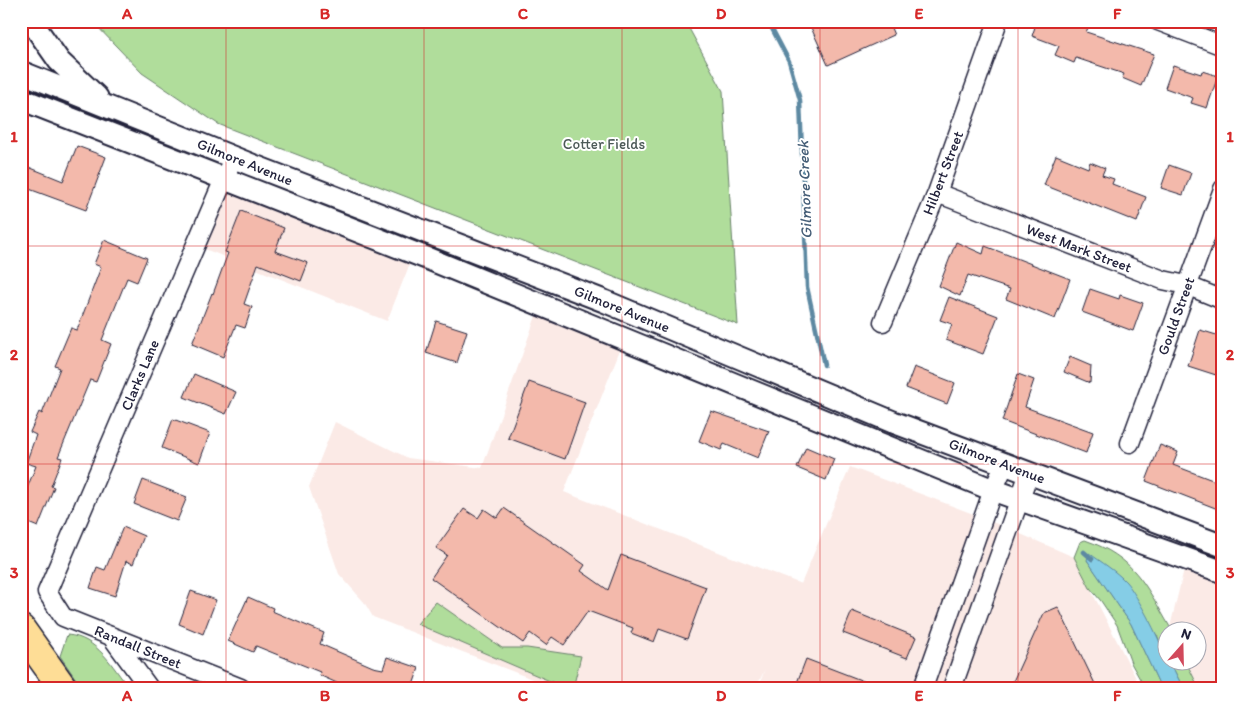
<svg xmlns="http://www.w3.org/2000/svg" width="1244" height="709" viewBox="0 0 1244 709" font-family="Itim,sans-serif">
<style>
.built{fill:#fbeae6}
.green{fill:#b0dd9b;stroke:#69806b}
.water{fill:#85cde6;stroke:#5d89a2}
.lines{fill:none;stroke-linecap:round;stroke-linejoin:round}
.stream{stroke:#5d89a2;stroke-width:4.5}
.building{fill:#f3b9ab;stroke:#22223b}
.minor-casing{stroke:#22223b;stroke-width:21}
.tertiary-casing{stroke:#22223b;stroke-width:25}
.trunk-casing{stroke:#22223b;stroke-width:31}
.minor{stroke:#fff;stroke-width:18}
.tertiary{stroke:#fff;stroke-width:21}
.trunk{stroke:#fedd96;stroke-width:28}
.grid{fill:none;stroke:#d62828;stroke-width:1;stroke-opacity:0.55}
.labels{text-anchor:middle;stroke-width:4;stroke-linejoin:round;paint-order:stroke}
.park-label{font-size:15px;fill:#4d5a58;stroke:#fff}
.street-label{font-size:15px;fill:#22223b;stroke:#fff}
.water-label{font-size:16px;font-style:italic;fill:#455e77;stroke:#fff}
.neatline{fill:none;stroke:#d62828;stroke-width:2}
.grid-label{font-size:16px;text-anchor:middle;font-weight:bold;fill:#d62828}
</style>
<rect width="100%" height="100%" fill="#fff"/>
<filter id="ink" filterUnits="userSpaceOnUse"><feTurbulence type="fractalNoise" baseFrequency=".02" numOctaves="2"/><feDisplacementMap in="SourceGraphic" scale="10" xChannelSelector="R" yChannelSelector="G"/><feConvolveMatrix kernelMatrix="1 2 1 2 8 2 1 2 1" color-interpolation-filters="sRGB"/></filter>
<g filter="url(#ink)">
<!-- built -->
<path class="built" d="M212 181 411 261 387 321 187 242Z
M537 313 621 347 564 492 801 584 850 467 976 515 1074 557 1141 688H758L765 669 756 688H555L373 617 364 602 339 574 309 487 335 422 408 458 482 468Z
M1185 565 1223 578V688H1199L1186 662H1196V632L1172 631 1170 627Z"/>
<!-- green -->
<path class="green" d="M92 21H685L723 91 738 325 218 124 142 73Z
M1085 540C1134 557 1145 584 1170 627L1172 631 1166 632V655L1157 635 1087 560 1131 624 1161 688H1145L1131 663 1117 625 1101 601 1090 588 1074 557 1080 542Z
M436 602 502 648H527L581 656 573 688H566L417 624Z
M67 635C97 637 112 666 129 688H82L60 656Z
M1170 662H1186L1199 688H1183Z"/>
<!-- water -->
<path class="water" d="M1089 553C1101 562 1116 571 1126 582 1136 593 1166 649 1166 662H1170L1183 688H1161L1131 624 1087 560Z"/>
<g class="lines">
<!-- stream -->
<path class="stream" d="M768 21 789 61 800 100 807 287 824 365
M1084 552 1092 559"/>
</g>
<!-- building -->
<path class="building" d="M808 21H888L894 35 828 65Z
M1037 21H1070L1088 28 1086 32 1154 54 1141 86 1122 78 1124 74 1076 58 1074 63 1055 55 1059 46 1032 36Z
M1173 65 1201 74 1202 71 1218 76 1207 108 1191 103 1193 98 1165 88Z
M77 146 106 157 86 210 21 186V164L63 181Z
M1056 155 1088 168 1090 162 1105 168 1102 175 1114 179 1112 184 1146 197 1137 222 1044 185Z
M1169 165 1191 173 1183 195 1161 188Z
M241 211 284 228 275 251 308 263 301 281 258 264 244 304 252 307 245 328 236 325 223 357 192 344 212 293 213 294 228 253 225 252Z
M104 240 147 258 137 282 127 278 102 340 111 344 96 382 90 380 58 457 62 458 51 486 54 487 38 527 21 520V503L36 466 26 463 36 435 30 432 39 412 42 414 60 368 55 366 71 328 77 330 101 267 94 264Z
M956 242 983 254 985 246 1070 279 1055 319 1006 299 1010 289 968 275 960 296 939 286Z
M1090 289 1119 299 1120 295 1143 303 1133 331 1082 312Z
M949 297 998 316 983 354 946 340 952 324 940 320Z
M436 321 467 331 457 363 426 353Z
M1200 330 1223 337V353L1216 375 1188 366Z
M1070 357 1091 366 1090 383 1064 372Z
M914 367 955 383 947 404 906 388Z
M194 374 236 392 226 414 184 397Z
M1018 374 1034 380 1025 407 1093 432 1086 453 1002 421Z
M529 382 585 402 565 459 508 438Z
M711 411 769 431 758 458 724 444 721 450 699 441Z
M173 419 210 433 199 463 162 448Z
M1160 445 1178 452 1173 465 1223 484V511L1146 481Z
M806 447 834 459 826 480 797 468Z
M143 480 187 497 177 521 134 504Z
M504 508 585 565 581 571 608 590 621 555 706 587 687 639 659 629 654 642 631 633 633 628 588 611 564 645 552 637 546 645 530 633 523 643 431 578 447 555 436 548 464 509 478 518 484 509 497 518Z
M123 527 144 536 133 564 126 561 115 596 90 588 97 567 105 570Z
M191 591 216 600 203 634 179 624Z
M248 597 273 608 272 611 324 633 320 644 373 667 383 669 387 657 419 668 412 688H348L319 675 320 672 256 646 253 652 228 641Z
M1058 607 1097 688H1010L1044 613Z
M852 611 916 637 907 658 843 633Z
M806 659 879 687 878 688H795Z"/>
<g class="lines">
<defs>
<path id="minor" d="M1158 21 1223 46
M233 158 47 592 63 617 241 688
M937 193 1163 280 1186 285 1223 300
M883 322 937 193 998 21
M1130 443 1223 189
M111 636 149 688
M923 688 993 490 1005 464
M952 688 1029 473"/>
<path id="tertiary" d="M31 21 59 61 97 97
M21 72 252 165 604 301 893 422 1223 546
M21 99 429 259 993 490 1223 572"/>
<path id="trunk" d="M21 629 63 688"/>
</defs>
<!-- minor casing -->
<use href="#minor" class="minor-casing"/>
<!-- tertiary casing -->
<use href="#tertiary" class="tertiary-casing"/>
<!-- trunk casing -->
<use href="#trunk" class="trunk-casing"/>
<!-- minor -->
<use href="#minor" class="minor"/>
<!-- tertiary -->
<use href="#tertiary" class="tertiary"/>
<!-- trunk -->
<use href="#trunk" class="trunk"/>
</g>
</g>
<!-- grid -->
<path class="grid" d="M226 21V688M424 21V688M622 21V688M820 21V688M1018 21V688M21 246H1223M21 464H1223"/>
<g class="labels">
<!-- park labels -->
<g class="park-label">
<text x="604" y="149">Cotter Fields</text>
</g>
<!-- street labels -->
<g class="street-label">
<text transform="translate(245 162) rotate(22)" y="5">Gilmore Avenue</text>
<text transform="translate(943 173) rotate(-69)" y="5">Hilbert Street</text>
<text transform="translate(1079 248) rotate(21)" y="5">West Mark Street</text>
<text transform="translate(622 309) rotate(22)" y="5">Gilmore Avenue</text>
<text transform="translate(1176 316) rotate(-70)" y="5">Gould Street</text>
<text transform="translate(140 375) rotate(-67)" y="5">Clarks Lane</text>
<text transform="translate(997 461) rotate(21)" y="5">Gilmore Avenue</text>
<text transform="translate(138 647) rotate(22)" y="5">Randall Street</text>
</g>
<!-- water labels -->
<g class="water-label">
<text transform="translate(804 190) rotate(-92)" y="6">Gilmore Creek</text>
</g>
</g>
<!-- margin -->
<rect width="1244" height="709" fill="none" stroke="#fff" stroke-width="55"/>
<!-- north arrow -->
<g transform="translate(1182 646) rotate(20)"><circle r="24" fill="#ffffff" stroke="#a7a7b1"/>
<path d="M0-4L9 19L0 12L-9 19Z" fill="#d1495b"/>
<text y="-8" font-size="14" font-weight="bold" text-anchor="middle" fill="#22223b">N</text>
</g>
<rect x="28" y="28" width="1188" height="654" class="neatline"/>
<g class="grid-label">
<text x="127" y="19">A</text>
<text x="325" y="19">B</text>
<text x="523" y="19">C</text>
<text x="721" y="19">D</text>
<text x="919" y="19">E</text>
<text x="1117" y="19">F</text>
<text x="14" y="142">1</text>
<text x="1230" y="142">1</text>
<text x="14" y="360">2</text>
<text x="1230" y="360">2</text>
<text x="14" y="578">3</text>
<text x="1230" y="578">3</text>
<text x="127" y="701">A</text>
<text x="325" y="701">B</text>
<text x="523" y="701">C</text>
<text x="721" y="701">D</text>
<text x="919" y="701">E</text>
<text x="1117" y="701">F</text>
</g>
</svg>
